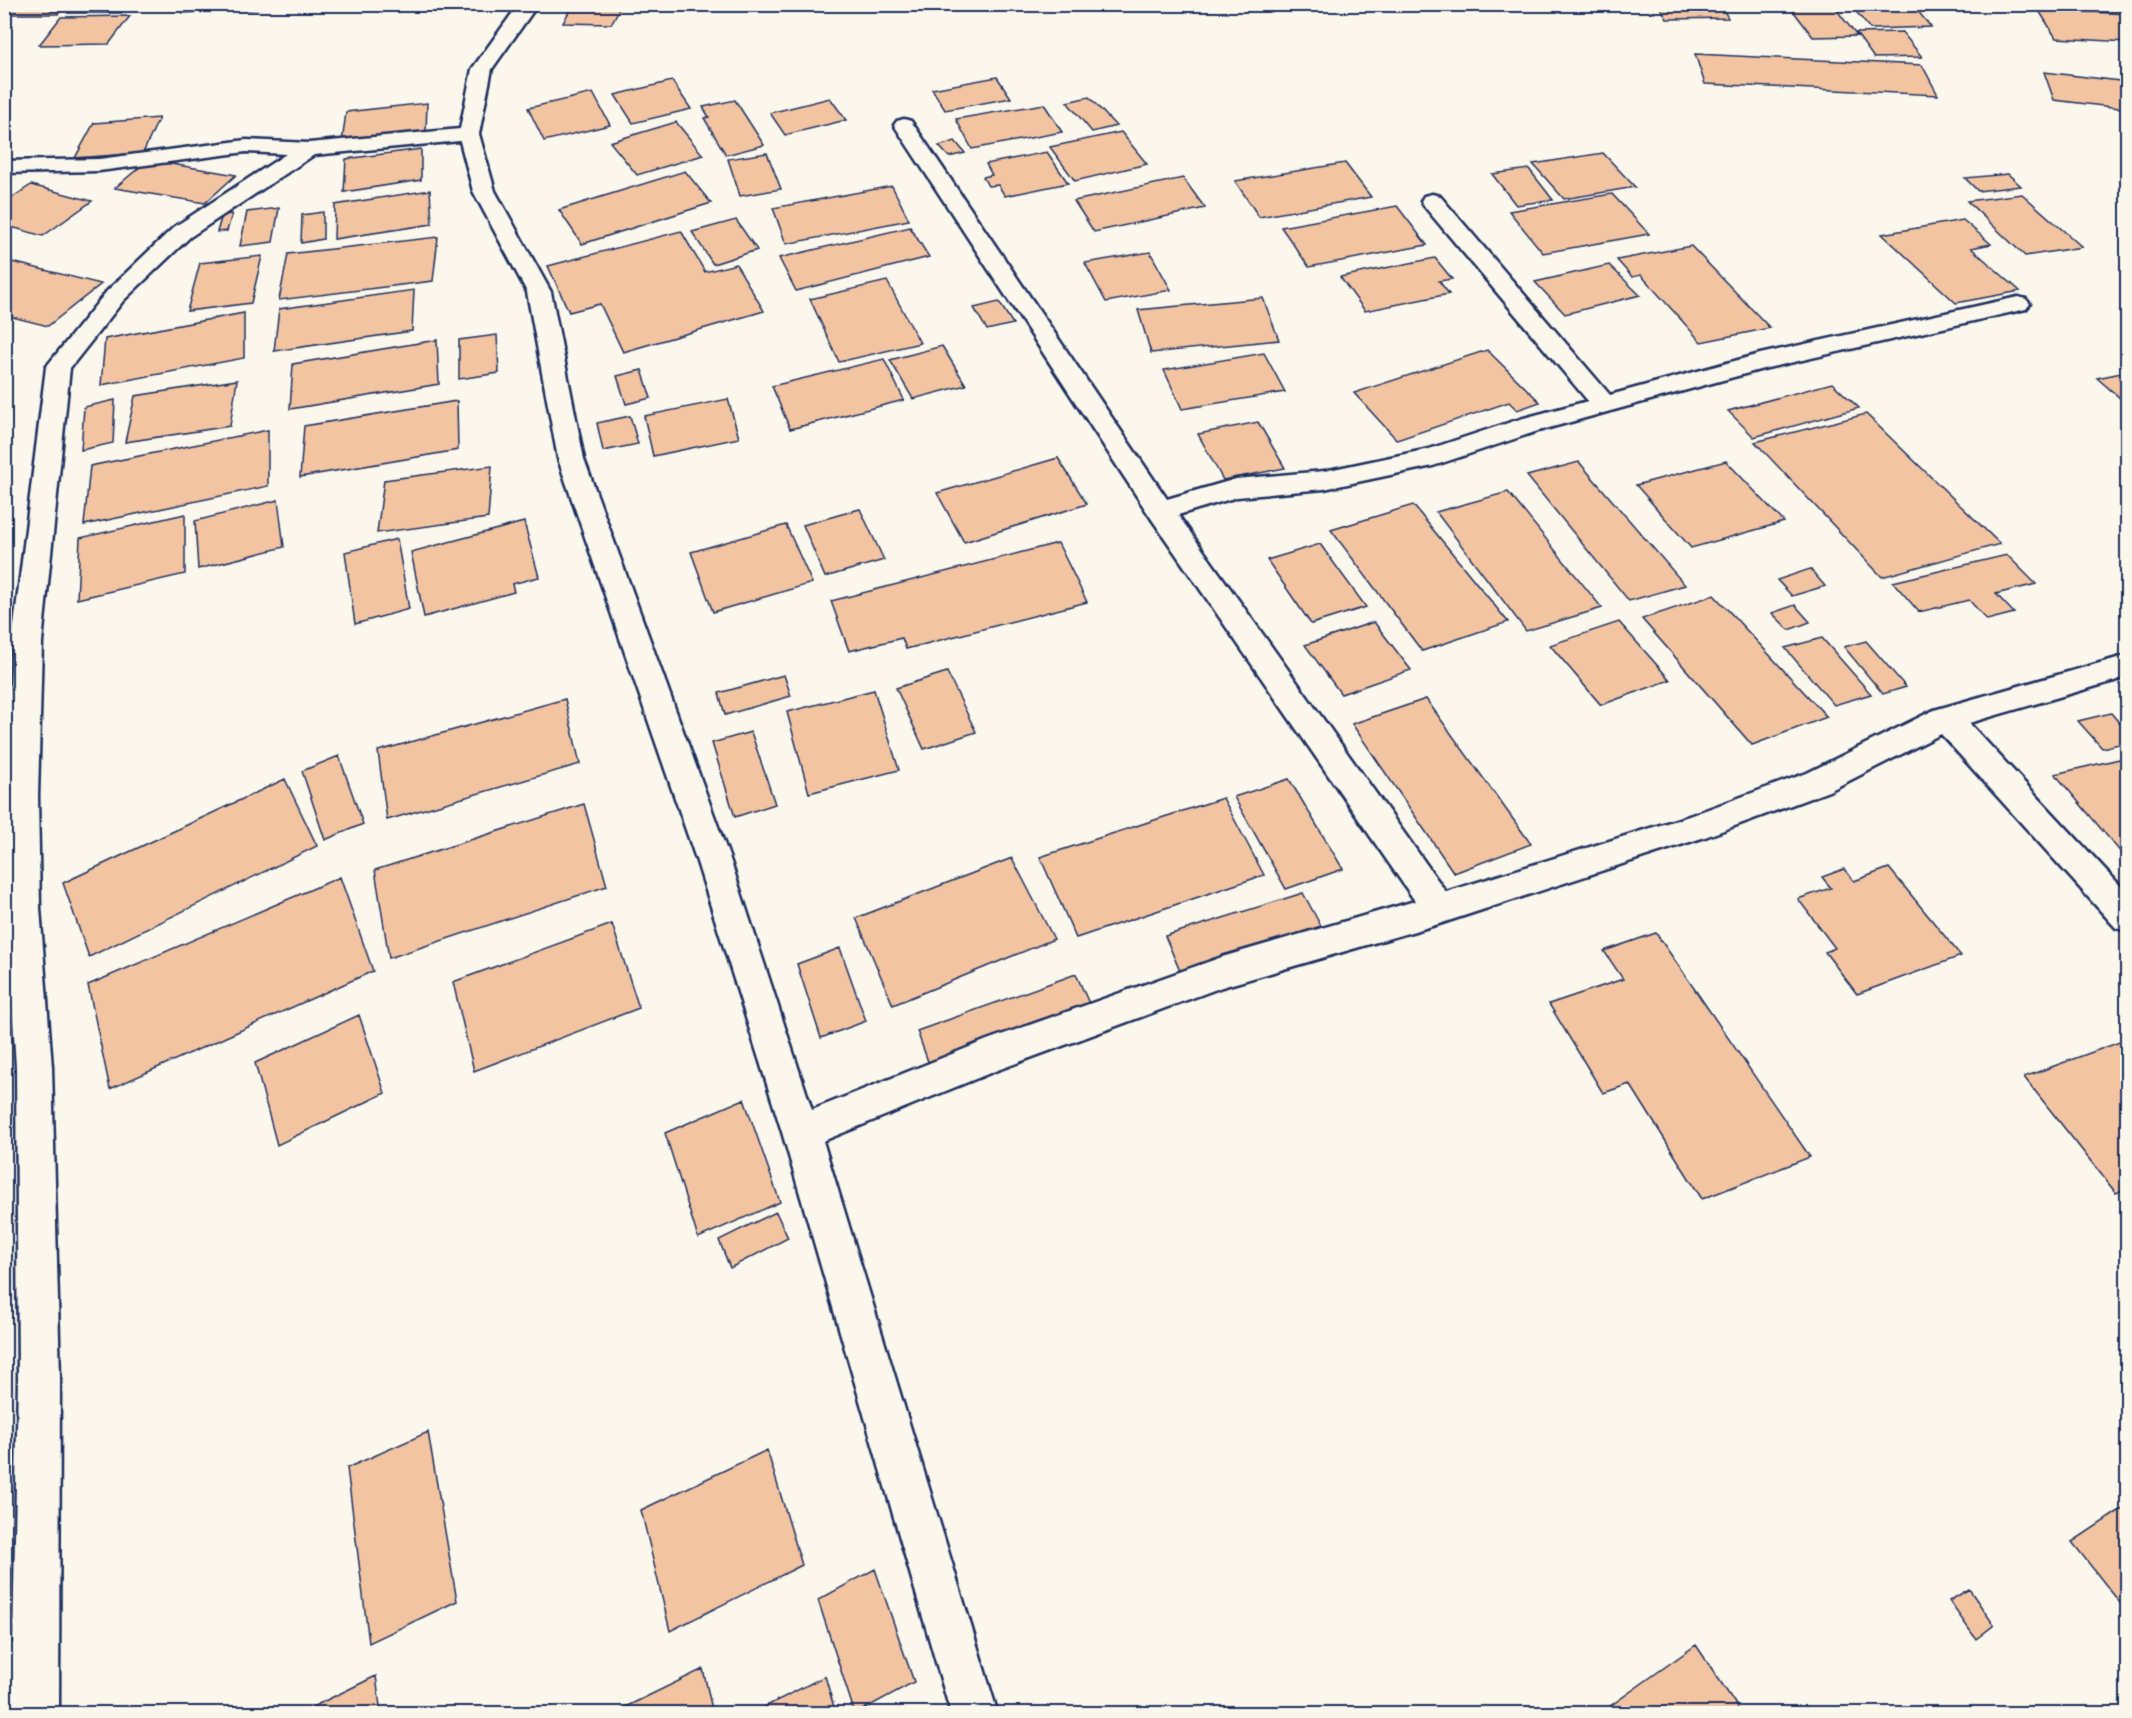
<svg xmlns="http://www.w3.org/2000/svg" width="2132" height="1718" viewBox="0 0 2132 1718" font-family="Kalam,sans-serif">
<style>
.building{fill:#f2c4a2;stroke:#1b2f5e;stroke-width:1.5}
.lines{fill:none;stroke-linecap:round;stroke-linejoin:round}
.minor-casing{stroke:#1b2f5e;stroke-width:5}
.minor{fill:#fbf7ec;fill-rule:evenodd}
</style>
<rect width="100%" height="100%" fill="#fbf7ec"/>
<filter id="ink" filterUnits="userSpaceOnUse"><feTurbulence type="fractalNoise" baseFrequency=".0167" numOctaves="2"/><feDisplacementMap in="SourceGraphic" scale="12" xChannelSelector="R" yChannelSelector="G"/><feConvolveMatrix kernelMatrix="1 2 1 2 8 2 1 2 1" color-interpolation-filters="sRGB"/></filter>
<g filter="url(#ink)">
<!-- building -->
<path class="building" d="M11 4H67L58 14H4Z
M75 4H128L121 13H68Z
M188 4H262L259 9 183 13Z
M573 4H622L611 24 563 23Z
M1410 4H1472L1474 9H1412Z
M1659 4H1720L1728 18 1667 19Z
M1743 4H1780L1782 8 1747 9Z
M1788 4H1832L1857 36 1813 37Z
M1850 4H1912L1931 27 1870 29Z
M2038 9 2128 14V42L2056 38Z
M130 16 109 44 39 45 61 17Z
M1902 32 1922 57 1874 58 1856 33Z
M1695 54 1922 65 1938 95 1705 84Z
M2044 72 2128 82V109L2054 100Z
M997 77 1011 98 945 110 932 89Z
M672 81 691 109 633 123 615 95Z
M593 93 610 125 544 141 528 108Z
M1089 97 1116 126 1092 132 1067 102Z
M830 98 846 120 785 135 770 113Z
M735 100 764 145 726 155 704 118 709 117 703 107Z
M427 103 426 133 342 143 346 112Z
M1044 104 1062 132 972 149 956 119Z
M159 118 143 153 75 158 94 123Z
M676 122 703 155 637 175 610 142Z
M1121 132 1147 164 1075 181 1050 147Z
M955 141 965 153 949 157 939 146Z
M421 149V180L344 192 346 159Z
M1047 152 1068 183 1005 196 998 185 988 186 983 177 992 175 986 164Z
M767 153 781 189 740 196 728 159Z
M1603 153 1635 187 1564 199 1533 164Z
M148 160 236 175 205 203 115 188Z
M1345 163 1371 197 1259 217 1235 181Z
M1529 169 1553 200 1516 205 1492 174Z
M685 171 711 203 582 244 559 210Z
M2008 174 2021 186 1978 191 1965 178Z
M1183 178 1205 208 1094 232 1074 201Z
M31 185 92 201 43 236 4 225V203Z
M892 186 909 220 786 244 773 208Z
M430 190 432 224 334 239 335 205Z
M1612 194 1649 234 1543 253 1509 211Z
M2022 194 2082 247 2025 256 1967 201Z
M1397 206 1427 245 1309 267 1281 227Z
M279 208 273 242 240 246 247 212Z
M323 212V239L301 243 302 215Z
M232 214 227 231 217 232 222 215Z
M736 220 757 250 713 264 692 232Z
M1963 220 1991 244 1971 248 2020 291 1956 303 1882 234Z
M910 227 929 257 796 291 779 258Z
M681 231 705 272 736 264 764 311 623 352 600 304 569 312 548 266Z
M438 237 433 281 279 300 288 254Z
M1691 246 1770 328 1701 342 1641 275 1632 277 1617 260Z
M1150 252 1171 290 1106 302 1085 263Z
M262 256 251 303 187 311 200 263Z
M1435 258 1452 279 1439 281 1449 294 1365 311 1340 277Z
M4 260 101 284 48 326 4 315Z
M1609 265 1640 295 1565 314 1535 282Z
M887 281 920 343 839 362 810 299Z
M414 290 412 331 274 351 279 309Z
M1263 298 1279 340 1151 353 1138 310Z
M999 302 1013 324 987 330 974 308Z
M244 313V358L101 385 105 339Z
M497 335 499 373 459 379V340Z
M437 340 439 384 290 409 293 364Z
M942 346 966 385 913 399 890 360Z
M1487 350 1540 402 1517 410 1509 402 1397 440 1354 393Z
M1264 353 1285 392 1182 409 1164 370Z
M884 359 904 400 790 429 772 386Z
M642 370 651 398 626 404 617 376Z
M2126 372 2128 374V405L2097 378Z
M237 380 230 426 125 442 135 396Z
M1832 383 1859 408 1754 437 1728 411Z
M728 399 739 438 653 456 644 416Z
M115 400 113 443 81 450 84 407Z
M457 401 458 450 300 477 304 426Z
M1866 414 2000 544 1882 577 1755 442Z
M630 416 638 444 603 451 597 423Z
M1258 422 1285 468 1223 480 1198 434Z
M268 430V486L84 525 90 466Z
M1058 458 1087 504 964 542 937 493Z
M1726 461 1784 522 1691 548 1636 485Z
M1579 462 1685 585 1629 601 1527 476Z
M492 466 488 518 377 533 384 480Z
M1508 492 1602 608 1526 631 1436 512Z
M278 500 284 547 198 569 195 521Z
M1413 505 1508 622 1422 651 1331 530Z
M860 509 884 560 825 577 803 525Z
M185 514V574L77 599 80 538Z
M524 522 539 577 512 584 514 592 424 617 411 552Z
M786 525 812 583 713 612 691 552Z
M397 539 409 609 355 624 345 552Z
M1058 543 1087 602 906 649 902 638 849 651 831 601Z
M1320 544 1366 607 1311 624 1267 560Z
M2007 555 2036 584 1996 594 2014 613 1987 620 1969 600 1919 612 1893 582Z
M1810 569 1825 586 1792 596 1777 580Z
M1714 595 1827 717 1752 745 1642 619Z
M1795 605 1810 622 1789 630 1772 613Z
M1374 622 1411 670 1341 694 1305 645Z
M1619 622 1670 680 1601 705 1550 645Z
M1822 638 1871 694 1834 705 1785 648Z
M1866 641 1906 687 1883 694 1844 647Z
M947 672 976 732 924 749 896 688Z
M784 675 791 696 725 715 719 693Z
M874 690 899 770 809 793 787 712Z
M565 699 580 764 387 820 378 751Z
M1426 699 1531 844 1454 873 1352 724Z
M2111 713 2128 733V742L2102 748 2078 721Z
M751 732 775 804 735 817 712 743Z
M339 756 363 824 325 840 302 771Z
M2128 757V861L2055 774Z
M285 779 317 846 89 957 63 883Z
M1289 779 1343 869 1286 889 1234 797Z
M1223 798 1264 875 1076 938 1040 857Z
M584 804 607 886 389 958 375 870Z
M1012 858 1054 939 893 1005 856 918Z
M1889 868 1961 956 1857 994 1825 952 1835 948 1798 899 1831 888 1822 877 1844 869 1854 881Z
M340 877 373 971 110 1089 88 985Z
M1303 893 1321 926 1180 971 1165 936Z
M612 924 639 1008 474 1071 453 982Z
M1656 933 1810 1157 1702 1199 1630 1084 1603 1093 1549 1004 1623 979 1604 951Z
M840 948 866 1021 821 1038 797 964Z
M1076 974 1091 1008 930 1067 917 1031Z
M359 1015 385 1093 277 1145 255 1063Z
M2128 1039V1188L2116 1193 2024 1077Z
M744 1099 780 1202 698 1238 665 1133Z
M776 1212 788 1238 730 1268 719 1240Z
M428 1432 457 1601 369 1643 347 1468Z
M767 1450 802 1565 670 1631 641 1510Z
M2128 1505V1613L2072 1542Z
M875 1569 914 1682 855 1714 818 1600Z
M1969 1589 1994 1625 1976 1639 1949 1601Z
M1696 1645 1742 1714H1599Z
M703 1669 713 1714H611Z
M376 1676 381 1714H298Z
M825 1676 836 1714H751Z"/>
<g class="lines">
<defs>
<path id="minor" d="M519 4H538L492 69 479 134 495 191 551 292 584 459 731 862 812 1110 987 1040 1222 957 1415 901 1151 518 894 125 897 121 904 119 911 121 1167 499 1236 479 1324 471 1429 449 1520 419 1588 401 1424 206 1421 201 1424 196 1432 194 1440 196 1610 395 1760 354 2018 297 2026 299 2030 304 2026 309 1763 369 1538 431 1433 466 1324 489 1237 497 1178 515 1446 892 1689 816 1807 773 1934 710 2128 655V677L1969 723 2128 894V932L2116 928 1941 734 1829 791 1705 837 1439 924 1222 987 995 1071 823 1141 998 1714H951L782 1132 697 862 558 459 527 292 473 191 460 141 314 155 190 237 123 301 70 368 42 642 38 797 40 908 52 1067 60 1378 59 1714H11L12 1692 4 1695V1647L13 1643 18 1378 16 1067 6 908V797L12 642 46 367 107 291 174 227 286 154 246 152 99 171 4 173V161L99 159 246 140 309 143 460 129 472 69Z"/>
</defs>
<!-- minor casing -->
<use href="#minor" class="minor-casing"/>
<!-- minor -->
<use href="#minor" class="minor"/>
</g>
</g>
<!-- margin -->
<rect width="2132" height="1718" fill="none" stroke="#fbf7ec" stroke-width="24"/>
<rect x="12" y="12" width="2108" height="1694" fill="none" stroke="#1b2f5e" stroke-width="2" filter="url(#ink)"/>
</svg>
